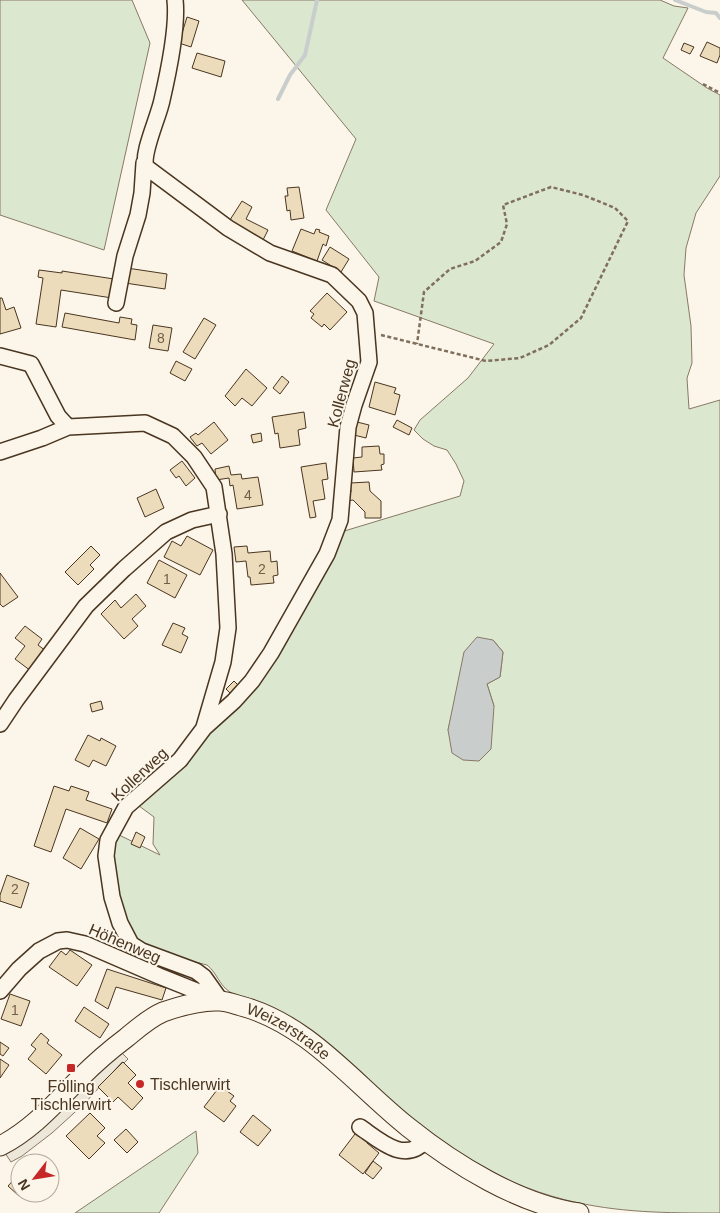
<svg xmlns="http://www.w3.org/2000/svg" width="720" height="1213" viewBox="0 0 720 1213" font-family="Arial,sans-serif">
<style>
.green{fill:#dce7d0;stroke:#887966;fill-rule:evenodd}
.parking{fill:#ede7d9;stroke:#887966}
.water{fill:#c9cecd;stroke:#887966}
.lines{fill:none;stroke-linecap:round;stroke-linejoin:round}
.stream{stroke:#c9cecd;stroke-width:4}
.building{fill:#ecdcbc;stroke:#4a3520}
.minor-casing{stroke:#4a3520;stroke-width:18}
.major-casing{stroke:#4a3520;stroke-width:21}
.path{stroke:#7f6f5c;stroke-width:2.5;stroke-dasharray:4 2.5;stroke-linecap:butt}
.minor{stroke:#fbf6e9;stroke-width:15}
.major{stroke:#fbf6e9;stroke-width:19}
.poi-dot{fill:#c62828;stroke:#fbf6e9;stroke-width:2}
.labels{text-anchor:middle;stroke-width:4;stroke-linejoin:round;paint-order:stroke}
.number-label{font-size:14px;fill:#725f47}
.street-label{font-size:16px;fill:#4a3520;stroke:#fbf6e9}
.poi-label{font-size:16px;fill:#4a3520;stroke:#fbf6e9;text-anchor:start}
</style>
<rect width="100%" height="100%" fill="#fbf6e9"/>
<!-- green -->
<path class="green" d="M0 0H132L150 43 104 250 0 215Z
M242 0H660L674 6 688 8 663 58 707 88 720 95V176L696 213 686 248 684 275 691 326 692 363 687 378 689 409 720 400V1213C667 1213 618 1213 566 1200 490 1181 436 1139 376 1092 340 1063 303 1034 266 1005 252 1000 235 998 225 988 218 981 215 971 207 965L148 950 132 938 111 869 115 833 160 855 153 844 154 817 135 803 244 698 341 532 460 496 464 481 456 464 447 450 434 446 423 439 414 430 420 420 468 378 494 344 374 301 379 277 326 210 356 139ZM493 640 503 652 500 677 487 684 494 706 448 730 455 701Z
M196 1131 198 1153 159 1213H75Z"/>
<!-- parking -->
<path class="parking" d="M120 1051 128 1059 124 1063 122 1062 85 1103 52 1133 22 1156 11 1162 5 1153Z"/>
<!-- water -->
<path class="water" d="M477 637 493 640 503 652 500 677 487 684 494 706 491 749 479 761 463 760 452 753 448 730 464 652Z"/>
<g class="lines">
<!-- stream -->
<path class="stream" d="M675 0 706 12 716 13 720 18
M278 99 290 75 305 55 317 0"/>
</g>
<!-- building -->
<path class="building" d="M187 17 199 21 191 47 179 43Z
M707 42 720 48V55L717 63 700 56Z
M684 43 694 47 690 54 681 50Z
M197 53 225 61 221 77 192 68Z
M299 187 304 218 291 220 290 210 287 211 285 196H288L287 188Z
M242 201 252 207 246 219 268 230 263 240 228 223Z
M301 229 314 234 316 229 320 230 319 232 329 236 326 246 323 244 317 261 292 251Z
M330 247 349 259 341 272 322 260Z
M127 268 167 274 165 289 125 283Z
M39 270 62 273V271L114 279 112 298 61 290 56 327 36 324 43 278 38 277Z
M327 293 347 312 330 330 324 324 322 327 311 318 314 314 310 311Z
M0 298H2L6 310 14 307 21 328 0 334Z
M65 313 119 323 120 317 132 319 131 324 137 325 135 340 62 327Z
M204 318 216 325 195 359 183 352Z
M153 325 172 328 168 351 149 348Z
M176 361 192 369 185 381 170 373Z
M246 369 267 388 252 406 242 398 235 406 225 396Z
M282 376 289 382 280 394 273 388Z
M375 382 396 388 394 393 400 395 395 415 369 407Z
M304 412 306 428 298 430 300 445 280 448 278 433 275 434 272 417Z
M397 420 412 428 409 435 393 427Z
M214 422 228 440 211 454 202 443 197 446 190 437 196 433 198 435Z
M357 422 369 425 366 438 354 435Z
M261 433 262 441 253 443 251 435Z
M379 446 380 454H384V464L381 465 382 470 354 472 353 458 362 457V447Z
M182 461 195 478 186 486 179 476 176 478 170 470Z
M326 463 328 479 322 480 325 499 313 501 316 517 310 518 301 467Z
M229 466 231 475 241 474 242 479 258 477 263 505 237 509 233 485 230 486 229 478 216 480 215 469Z
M369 482 370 491 381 501V518H365V512L353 500 346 501 345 492H351L350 483Z
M156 489 164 508 145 517 137 498Z
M187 536 213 550 200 575 164 557 172 541 181 546Z
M91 546 100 555 90 565 94 569 78 585 65 572Z
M247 546 248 553 270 551 271 562 277 561 278 575 273 576 274 583 251 585 250 577H248L246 561 236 562 234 547Z
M159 560 187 575 175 598 147 583Z
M0 573 18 597 3 607 0 604Z
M136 594 146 606 132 619 138 626 124 639 101 614 115 600 121 608Z
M173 623 185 628 182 634 188 637 181 653 162 645Z
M25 626 42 639 38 645 46 651 31 671 15 659 25 646 15 638Z
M234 681 240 687 232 695 226 689Z
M101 701 103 709 92 712 90 704Z
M88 735 100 741 101 738 116 746 106 766 93 760 89 767 75 760Z
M54 786 69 791 71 786 89 792 86 800 112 809 107 823 66 809 51 852 34 846Z
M80 828 99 839 81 869 63 858Z
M136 832 145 837 140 848 131 844Z
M7 875 29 883 21 908 0 901V895Z
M70 950 92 965 77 986 49 967 61 951 66 955Z
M107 969 166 988 162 1000 116 987 108 1009 95 1001Z
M10 994 30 1001 21 1026 1 1019Z
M84 1007 109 1024 100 1038 75 1021Z
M41 1033 49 1040 47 1043 62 1055 46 1074 28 1059 36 1049 31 1045Z
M0 1042 9 1048 3 1056 0 1054Z
M0 1059 9 1065 0 1078Z
M123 1062 136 1075 128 1083 143 1098 132 1110 118 1097 113 1102 98 1087Z
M220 1086 234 1096 230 1101 236 1106 224 1122 204 1107Z
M90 1113 105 1128 97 1136 105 1143 89 1159 66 1136Z
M253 1115 271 1130 258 1146 240 1132Z
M126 1129 138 1142 127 1153 114 1140Z
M358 1130 370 1139 367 1143 379 1153 363 1174 339 1155Z
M373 1161 382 1168 373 1179 365 1173Z
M20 1173V1193H22L19 1196 8 1186Z"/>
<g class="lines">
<defs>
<path id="minor" d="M175 0C178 26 168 74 162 100 159 116 141 154 146 167L228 228 270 253 332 275 359 301 365 313 369 362 354 405 348 427 340 520 327 554 271 653 252 681 234 701 204 728 180 760 126 807 108 840 106 856 112 897 120 923 131 944 142 951 196 971 204 977 221 1001
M116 303 125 256 138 215 142 193 144 163
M0 356 31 364 58 416 68 427 145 423 173 436 194 457 214 487 224 554 228 628 223 662 204 727
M0 452 42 438 68 427
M0 724 16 700 86 606 124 569 166 532 192 520 219 514
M0 991 19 969 39 951 58 941 67 940 85 944 159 976 219 1000
M360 1127C379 1140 405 1165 426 1140"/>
<g id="major">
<path id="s1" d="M0 1146C32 1130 55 1103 80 1078 94 1064 110 1050 126 1038 137 1029 149 1018 163 1012 180 1006 200 1000 219 1001 226 1001 234 1004 241 1006 309 1024 355 1085 408 1127 454 1164 520 1205 579 1213"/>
</g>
</defs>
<!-- minor casing -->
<use href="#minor" class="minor-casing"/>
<!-- major casing -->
<use href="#major" class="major-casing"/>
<!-- path -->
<path class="path" d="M703 84 720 93
M381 335 486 361 520 358 549 345 581 318 628 221 615 208 583 195 551 187 503 205 507 224 501 242 475 261 450 269 424 292 417 344"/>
<!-- minor -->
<use href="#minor" class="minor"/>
<!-- major -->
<use href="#major" class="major"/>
</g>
<!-- markers -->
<g class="poi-dot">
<rect x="66" y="1063" width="10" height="10" rx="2.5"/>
<circle cx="140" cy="1084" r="5"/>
</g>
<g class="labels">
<!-- number labels -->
<g class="number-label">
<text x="161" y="343">8</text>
<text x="248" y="500">4</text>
<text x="262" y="574">2</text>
<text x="167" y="584">1</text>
<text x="15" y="894">2</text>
<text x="15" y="1015">1</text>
</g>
<!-- street labels -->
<g class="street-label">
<text transform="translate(341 393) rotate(-75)" y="6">Kollerweg</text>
<text transform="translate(139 774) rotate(-43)" y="6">Kollerweg</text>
<text transform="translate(125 943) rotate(23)" y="6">Höhenweg</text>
<text dy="6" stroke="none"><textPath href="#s1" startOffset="346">Weizerstraße</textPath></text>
</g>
<!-- poi labels -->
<g class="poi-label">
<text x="150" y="1090">Tischlerwirt</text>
<text x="71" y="1092" text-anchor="middle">Fölling<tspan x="71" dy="18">Tischlerwirt</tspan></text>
</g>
</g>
<!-- north arrow -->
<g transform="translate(35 1178) rotate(239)"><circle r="24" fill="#fbf6e9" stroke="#b4a999"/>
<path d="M0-4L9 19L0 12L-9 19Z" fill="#c62828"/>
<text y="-8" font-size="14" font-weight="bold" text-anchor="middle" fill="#4a3520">N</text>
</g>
</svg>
